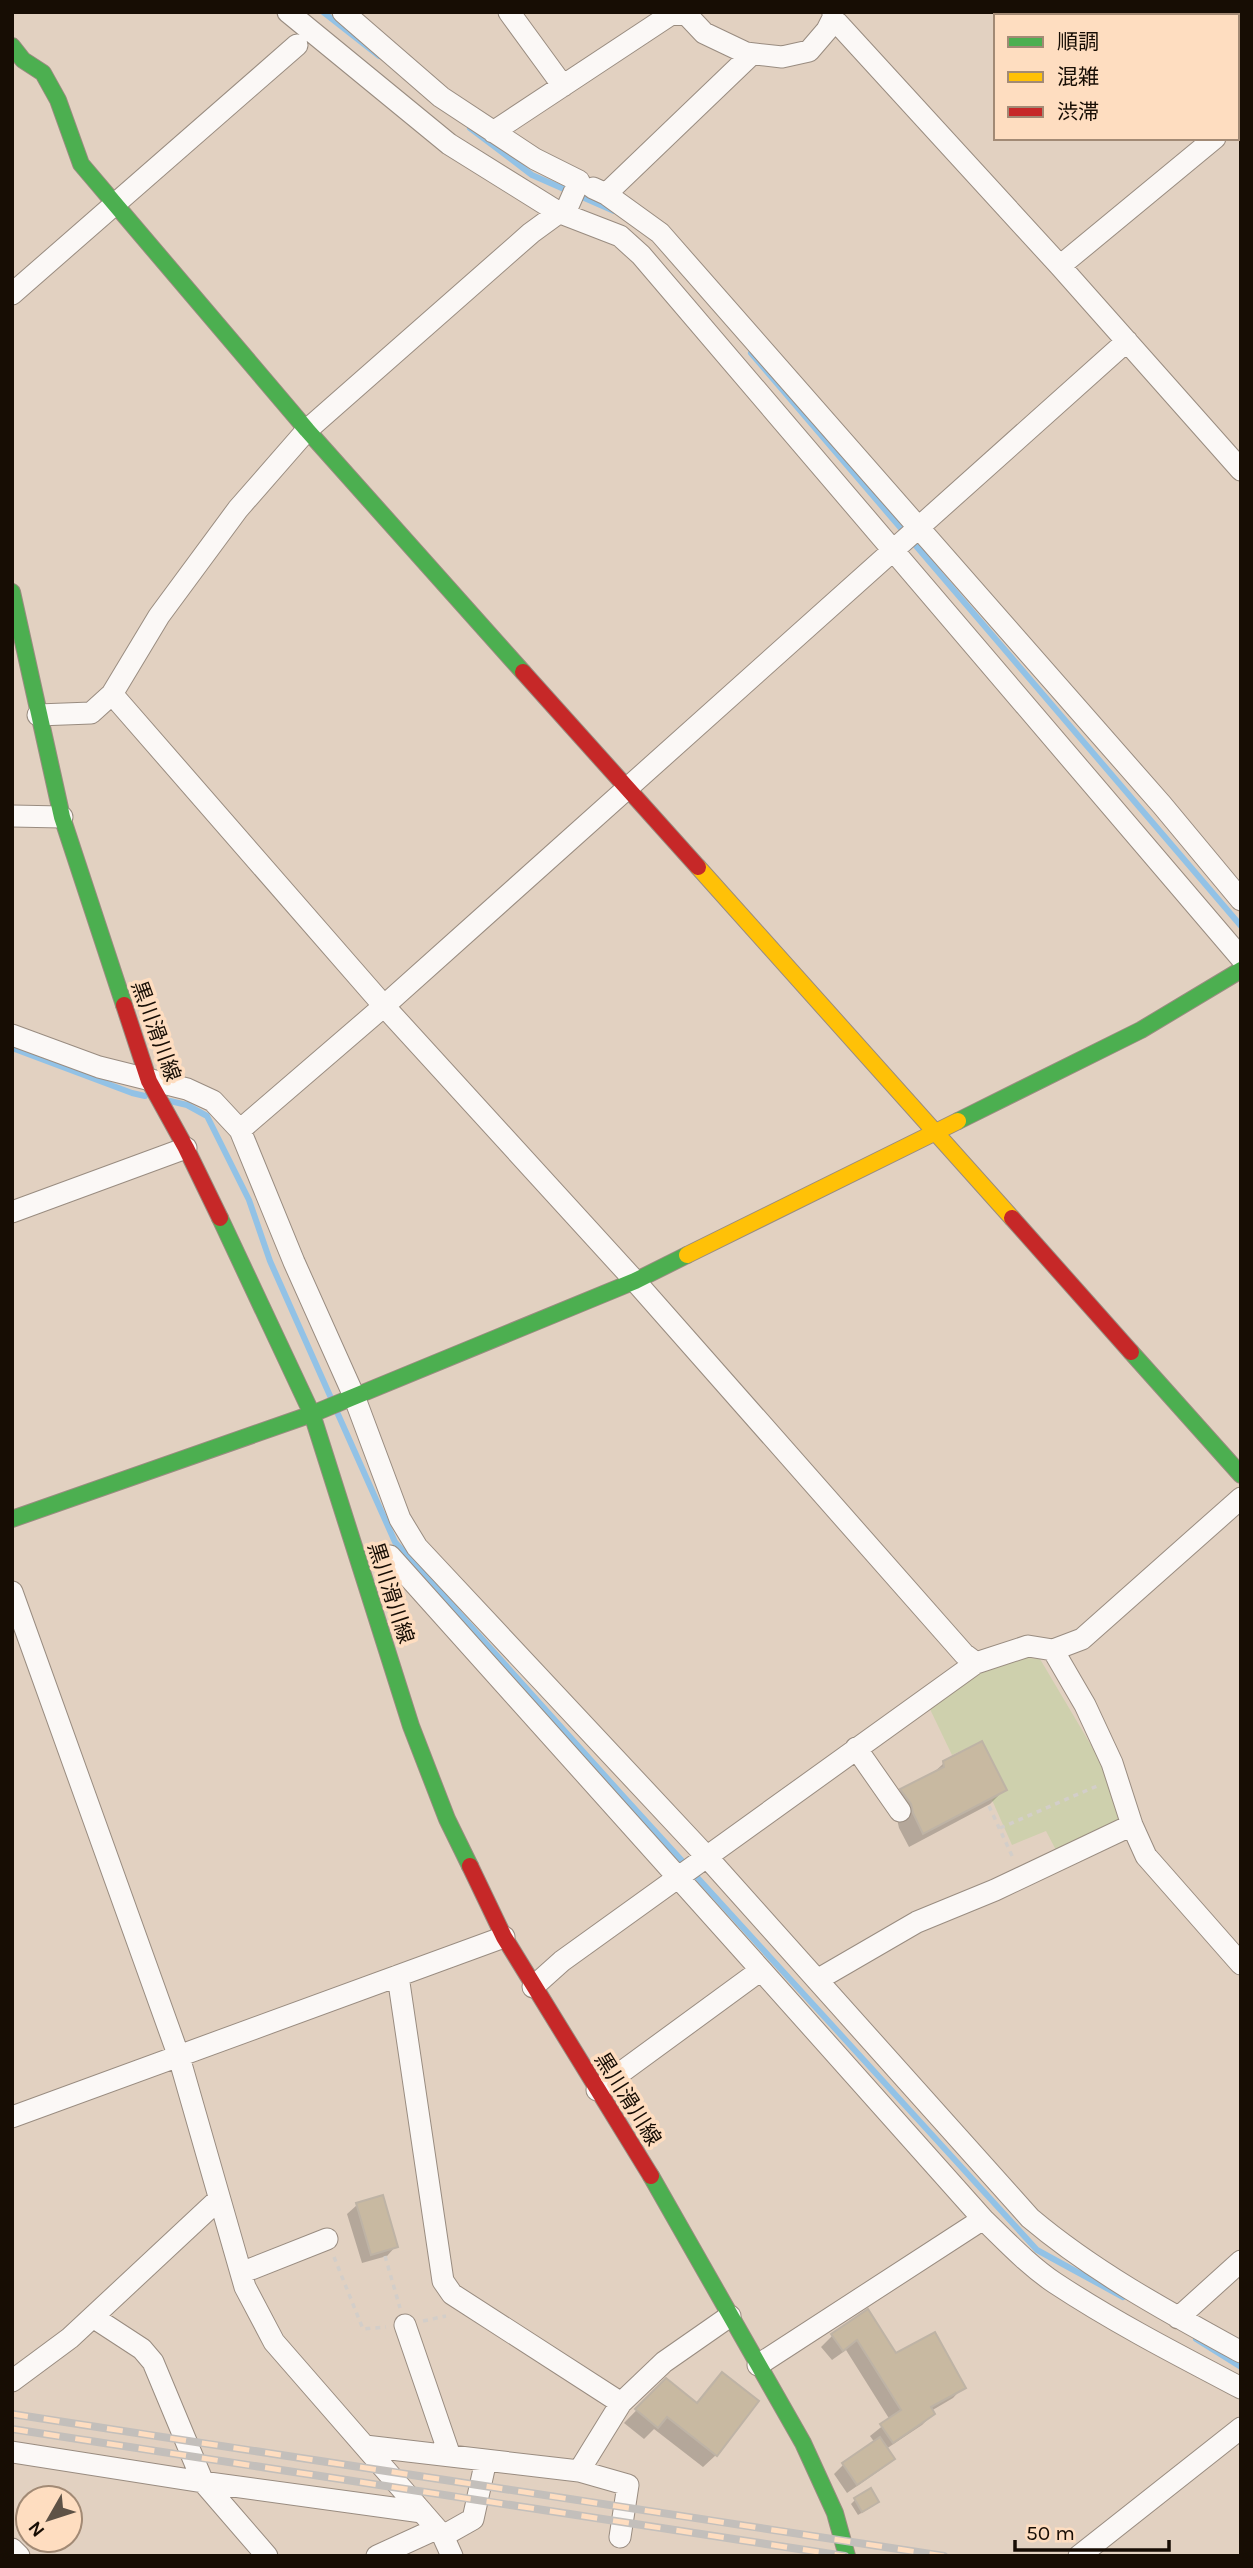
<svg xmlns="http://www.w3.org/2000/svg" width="1253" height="2568" viewBox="0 0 1253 2568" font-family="Karla,'Noto Sans JP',sans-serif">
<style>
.green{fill:#ced0ad}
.shadow{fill:#0003}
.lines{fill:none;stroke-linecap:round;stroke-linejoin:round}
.stream{stroke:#92c2e6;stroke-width:6}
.building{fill:#c8b9a1;stroke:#beb3a5;stroke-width:2}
.street-casing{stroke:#998c80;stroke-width:23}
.fast-casing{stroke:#998c80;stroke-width:18}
.slow-casing{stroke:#998c80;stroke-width:18}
.jam-casing{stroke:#998c80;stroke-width:18}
.path{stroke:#d3cec9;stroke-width:3.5;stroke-dasharray:5 5;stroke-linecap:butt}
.street{stroke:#fbf8f6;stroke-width:21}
.fast{stroke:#4caf50;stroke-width:16}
.slow{stroke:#ffc107;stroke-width:16}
.jam{stroke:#c62828;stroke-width:16}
.rail-casing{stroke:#c3bfbb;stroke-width:8}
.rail{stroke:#feddc0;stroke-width:5;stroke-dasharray:16;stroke-linecap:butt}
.labels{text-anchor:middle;stroke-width:7;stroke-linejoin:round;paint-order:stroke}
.street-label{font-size:21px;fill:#170d04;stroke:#feddc0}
</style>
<rect width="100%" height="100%" fill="#e2d1c1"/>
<!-- green -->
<path class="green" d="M1017 1657 1040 1659 1101 1762 1119 1821 1058 1854 1046 1831 1012 1845 992 1800 1006 1790 981 1742 952 1755 928 1705 978 1673Z"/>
<!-- shadow -->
<path class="shadow" d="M944 1763 1004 1790 990 1804 909 1847 899 1828 897 1819 887 1804 902 1790 931 1775Z
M357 2205 396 2246 387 2256 362 2263 347 2214Z
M867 2312 896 2355 963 2387 953 2398 931 2411 933 2414 922 2425 886 2449 893 2459 883 2468 847 2493 834 2474 843 2465 875 2443 870 2436 890 2420 846 2350 832 2360 821 2347 832 2336Z
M722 2374 716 2455 703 2467 654 2429 644 2439 624 2423 666 2380 696 2404Z
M855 2500 873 2506 858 2515 851 2504Z"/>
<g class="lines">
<!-- stream -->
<path class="stream" d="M323 12 379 56
M470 128 532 175 614 211
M751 353 1241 926
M12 1048 132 1093 145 1096
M170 1101 187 1105 207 1116 249 1200 270 1261 331 1398
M337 1412 395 1542 623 1796 1037 2250 1123 2297
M1196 2339 1241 2367"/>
</g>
<!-- building -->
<path class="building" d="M982 1741 1007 1790 923 1834 913 1813 911 1804 900 1789 944 1767 943 1761Z
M383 2195 398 2247 371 2255 356 2203Z
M868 2309 896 2353 935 2332 966 2388 931 2407 935 2414 893 2443 880 2424 901 2410 857 2340 843 2351 831 2334Z
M722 2372 759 2401 717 2456 667 2417 658 2428 635 2409 666 2378 697 2403Z
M880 2437 895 2459 857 2485 842 2463Z
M871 2488 879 2502 862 2512 854 2498Z"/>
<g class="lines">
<defs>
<path id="street" d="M288 12 449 144 558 212 620 236 641 255 1241 958
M509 12 563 86
M833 18 1060 266 1241 470
M1237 118 1241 115
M493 132 673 13 687 15 704 33 746 53 782 57 809 51 827 30 833 18V12
M593 188 606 194 752 54
M606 194 660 233 1162 805 1241 900
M1060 266 1215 138
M12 294 297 45
M112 694 384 1006 635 1281 964 1654 976 1663
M38 715 91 713 112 694 159 616 238 509 307 430 531 233 568 206 579 181 535 159 441 97 343 12
M12 816 62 817
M12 1035 99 1067 187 1089 213 1101 240 1130 384 1006 1127 341
M240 1130 294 1262 354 1396 400 1519 417 1547 707 1857 1030 2218C1094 2272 1168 2312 1241 2352
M12 1212 186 1148
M390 1556 761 1970 597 2090
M12 1592 179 2057 245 2287 274 2342 443 2536 452 2556
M1053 1650 1085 1705 1112 1763 1132 1825 1146 1856 1241 1964
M856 1748 900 1811
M398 1976 443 2281 452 2294 621 2403
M817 1980 917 1922 995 1890 1132 1825
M533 1987 562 1961 976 1663 1028 1646 1053 1650 1082 1639 1241 1498
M12 2117 504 1937
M983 2219C1006 2241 1028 2265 1055 2283 1114 2322 1178 2355 1241 2388
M241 2273 327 2239
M93 2317 142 2349 153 2362 203 2482 267 2556
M1178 2318 1241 2261
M405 2325 450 2456
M758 2365 983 2219 761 1970
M12 2381 70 2338 219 2199
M365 2446 579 2471 628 2485 620 2537
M12 2452 203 2482 422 2512
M579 2471 621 2403 664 2362 730 2316
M443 2536 473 2519 486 2460
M12 2549 19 2556
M377 2556 436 2529
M1079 2556 1241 2428"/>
<path id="fast" d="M12 46 23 60 43 73 58 100 81 164 307 430 523 672
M12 592 62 817 124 1005
M958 1121 1141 1030 1241 970
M220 1218 312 1414 411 1726 447 1819 470 1866
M1131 1352 1241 1475
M12 1519 312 1414 635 1281 687 1255
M651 2176 803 2443 835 2513 847 2556"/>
<path id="slow" d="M698 867 1012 1218
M687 1255 958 1121"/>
<path id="jam" d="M523 672 698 867
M124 1005 149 1081 186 1148 220 1218
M1012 1218 1131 1352
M470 1866 504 1937 651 2176"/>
</defs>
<!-- street casing -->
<use href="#street" class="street-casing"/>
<!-- fast casing -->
<use href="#fast" class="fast-casing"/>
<!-- slow casing -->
<use href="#slow" class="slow-casing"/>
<!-- jam casing -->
<use href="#jam" class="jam-casing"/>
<!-- path -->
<path class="path" d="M989 1806 1014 1860
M1000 1828 1097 1786
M385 2256 400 2308
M334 2257 363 2329 386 2327
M423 2321 446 2316"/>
<!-- street -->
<use href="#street" class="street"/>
<!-- fast -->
<use href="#fast" class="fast"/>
<!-- slow -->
<use href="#slow" class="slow"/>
<!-- jam -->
<use href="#jam" class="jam"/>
<defs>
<path id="rail" d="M12 2414 944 2556
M12 2429 845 2556"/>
</defs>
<!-- rail casing -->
<use href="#rail" class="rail-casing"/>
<!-- rail -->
<use href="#rail" class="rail"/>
</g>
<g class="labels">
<!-- street labels -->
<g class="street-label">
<text transform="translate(156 1031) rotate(70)" y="7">黒川滑川線</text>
<text transform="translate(391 1593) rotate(72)" y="7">黒川滑川線</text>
<text transform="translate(628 2099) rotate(58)" y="7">黒川滑川線</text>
</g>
</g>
<!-- border -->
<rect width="1253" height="2568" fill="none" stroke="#170d04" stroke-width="28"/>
<!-- legend -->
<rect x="994" y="14" width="245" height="126" fill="#feddc0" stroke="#a28a75" stroke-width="2"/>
<rect x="1008" y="37" width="35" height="10" fill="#4caf50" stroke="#a28a75" stroke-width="2"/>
<text x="1057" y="49" font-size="21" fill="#170d04">順調</text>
<rect x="1008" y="72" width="35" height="10" fill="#ffc107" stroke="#a28a75" stroke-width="2"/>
<text x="1057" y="84" font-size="21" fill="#170d04">混雑</text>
<rect x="1008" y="107" width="35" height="10" fill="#c62828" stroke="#a28a75" stroke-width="2"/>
<text x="1057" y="119" font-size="21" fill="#170d04">渋滞</text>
<!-- north arrow -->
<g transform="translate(49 2519) rotate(231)"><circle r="33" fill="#feddc0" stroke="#a28a75" stroke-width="2"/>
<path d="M0-5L12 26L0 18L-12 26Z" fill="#5e5246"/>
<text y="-10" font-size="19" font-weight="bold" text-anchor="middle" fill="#170d04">N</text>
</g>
<!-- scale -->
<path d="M1015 2540v10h154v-10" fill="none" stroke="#170d04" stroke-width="3.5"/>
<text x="1026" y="2540" font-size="21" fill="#170d04" stroke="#feddc0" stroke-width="5" paint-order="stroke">50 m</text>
</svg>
